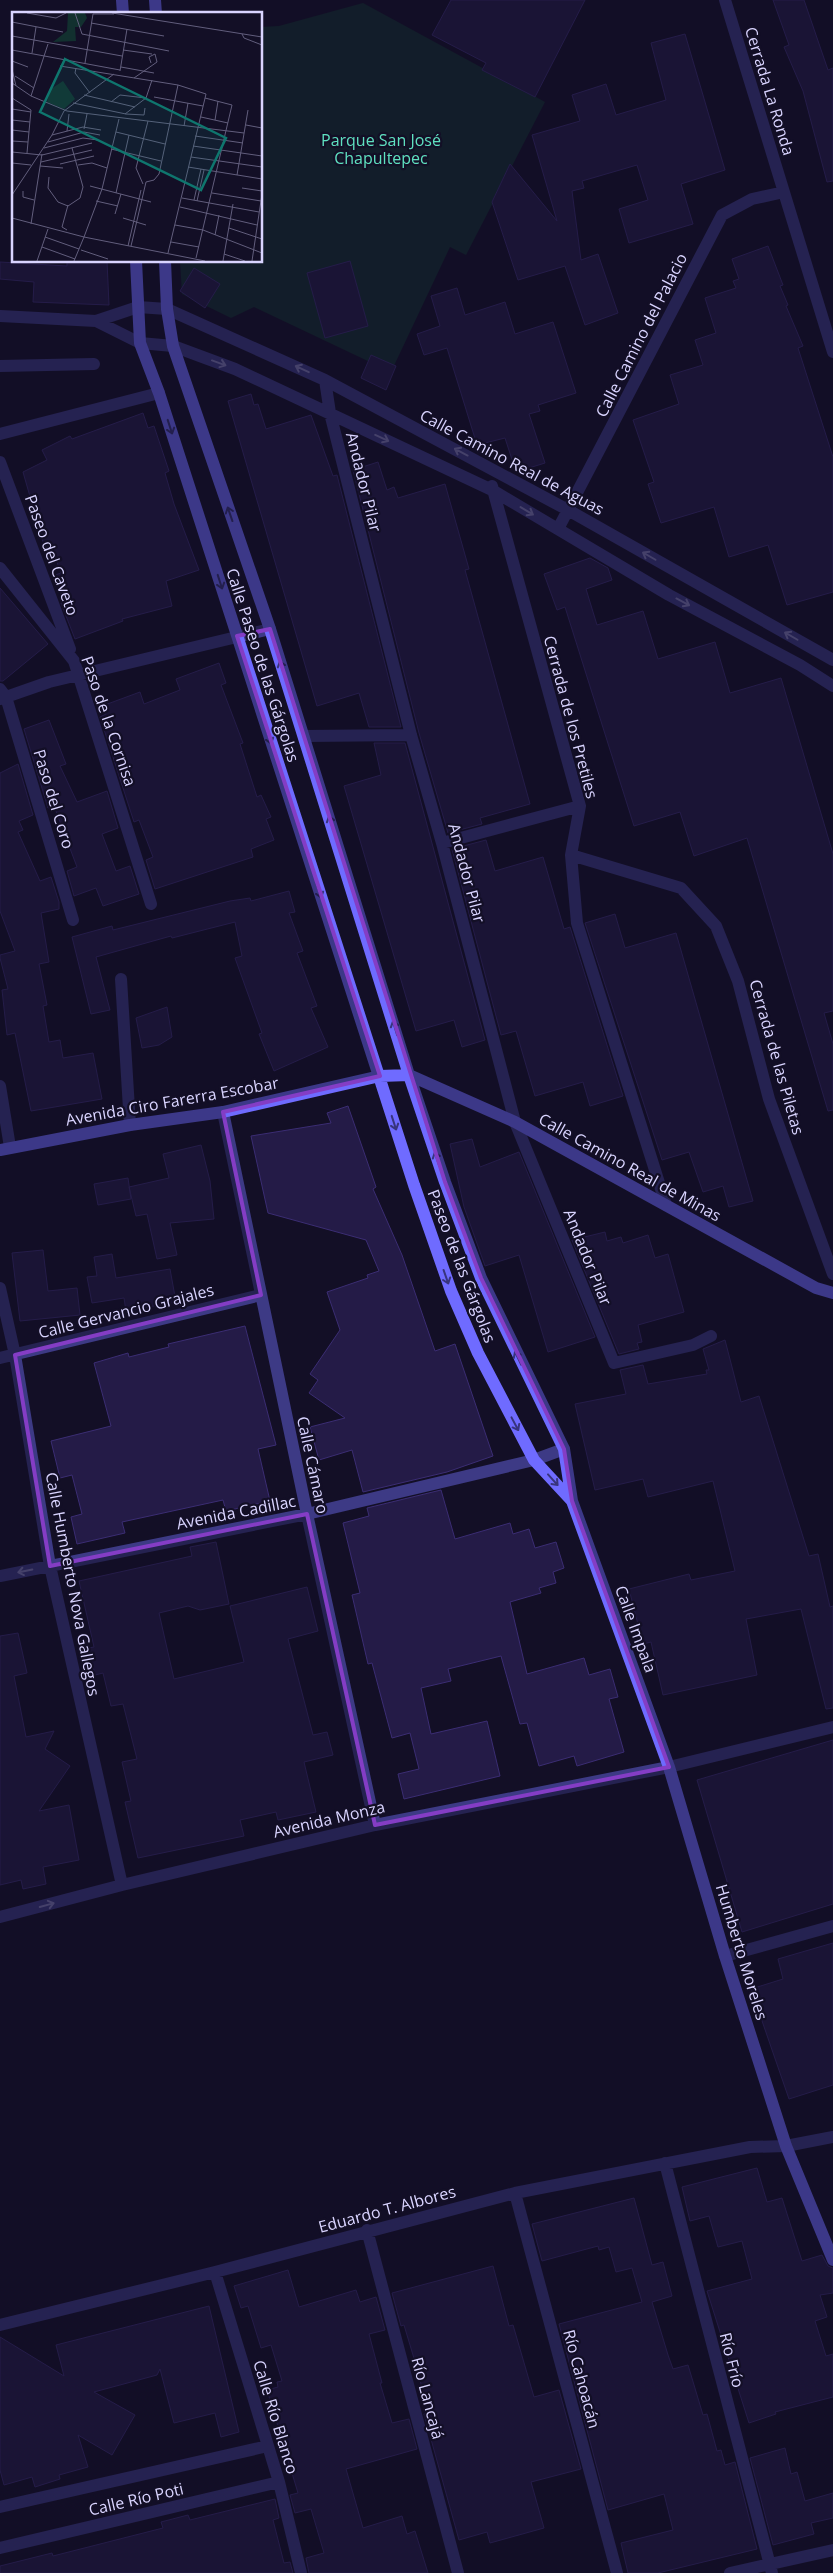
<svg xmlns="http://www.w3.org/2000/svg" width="833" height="2573" viewBox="0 0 833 2573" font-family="'Open Sans',sans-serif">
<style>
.green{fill:#12302f}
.building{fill:#241b47;stroke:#3b2d73}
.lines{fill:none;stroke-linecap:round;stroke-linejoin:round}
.street{stroke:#3d3a85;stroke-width:12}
.secondary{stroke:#6f6bff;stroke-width:12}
.oneway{stroke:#837fbc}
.oneway2{stroke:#38347d}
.marked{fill:none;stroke:#843dc5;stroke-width:4;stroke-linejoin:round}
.labels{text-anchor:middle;stroke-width:4.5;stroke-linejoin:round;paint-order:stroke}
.street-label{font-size:16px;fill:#d9d4ff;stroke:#130f26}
.park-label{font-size:16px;fill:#5fe0c0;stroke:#130f26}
.inset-road{fill:none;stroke:#625e7d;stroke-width:1}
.view{fill:#0f766e;fill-opacity:0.15;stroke:#0f766e;stroke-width:2.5}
.inset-edge{fill:none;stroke:#d9d4ff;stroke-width:2.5}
</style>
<rect width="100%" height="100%" fill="#130f26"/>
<!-- green -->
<path class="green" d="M363 3 545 102 466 255 450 247 391 372 254 307 231 318 182 294 180 261H261V27L279 26Z"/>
<!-- building -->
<path class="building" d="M451 0H585L535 97 482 70 486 63 432 35Z
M773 0H804L828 70 833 68V181L827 182 803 91 784 47 789 45Z
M685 34 725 170 681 184 693 224 629 243 619 209 648 200 637 165 582 181 584 188 572 191 581 260 598 254 618 313 585 325 565 266 518 280 492 202 510 164 557 221 532 135 580 121 572 95 606 84 616 115 666 100 651 43Z
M768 246 783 285 780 286 788 305 786 306 803 346 798 348 833 457V592L787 605 768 545 729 557 714 507 661 523 648 484 654 482 633 420 679 404 670 375 703 365 695 340 716 333 705 298 736 288 733 281 739 279 732 259Z
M67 261H107L109 305 33 302 34 282 0 279V262L67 266Z
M350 261 368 326 325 338 307 273Z
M194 268 220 284 205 308 180 291Z
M457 288 465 315 505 302 515 334 553 322 576 393 538 405 540 411 529 414 545 463 516 472 505 438 477 445 447 348 424 355 417 334 440 326 431 296Z
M371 355 396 366 386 390 361 378Z
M251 394 254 405 258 404 266 429 311 415 333 476 337 475 401 727H369L359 693 317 706 228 401Z
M143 413 148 428 154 426 169 471 165 473 174 504 199 570 166 581 172 606 122 619 123 621 75 639 61 603 63 602 55 575 61 573 49 541 43 542 23 472 47 460 42 450 70 436 72 439Z
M378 462 387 490 394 487 398 498 445 484 469 569 465 570 530 804 480 818 482 824 448 833 419 733 353 470Z
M590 558 608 568 612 580 586 589 597 625 643 611 658 659 715 642 730 693 781 678 833 854V1011L824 1013 833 1044V1110L828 1111 747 838 694 856 680 812 634 826 565 607 557 610 544 574Z
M0 588 48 644 3 681H0Z
M219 663 226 683 221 685 243 743 240 744 257 797 261 795 271 817 266 819 274 840 251 849 253 857 155 889 146 860 153 857 139 820 134 822 100 717 106 714 102 706 140 692 144 704 180 690 176 679Z
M49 720 66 764 60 766 77 802 107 791 118 828 102 834 116 871 130 866 139 894 103 906 96 888 74 896 67 871 77 867 54 806 48 808 24 729Z
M374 743H405L485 1040 462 1047 454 1020 416 1031 344 786 381 775Z
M18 764 33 815 19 821 23 830 18 832 40 881 51 877 59 902V909L41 913 49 962 39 964 47 1005 43 1006 49 1042 60 1040 63 1058 93 1053 102 1099 31 1111 15 1033 7 1035 2 990 8 989 0 958V955L15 951 0 911V773Z
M486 840 495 871 543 857 564 929 570 927 623 1096 590 1106 583 1082 535 1096 516 1031 501 1035 452 849Z
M289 891 295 912 289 913 303 951 297 953 317 1006 311 1008 328 1047 274 1071 259 1034 262 1033 235 958 242 956 235 922 172 938 171 936 96 957 110 1010 91 1014 72 937 112 926 113 930 230 901 250 898 251 901Z
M615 914 625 948 676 933 753 1201 729 1207 723 1186 703 1192 689 1152 662 1160 585 923Z
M167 1007 172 1037 159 1045 142 1048 136 1018Z
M348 1106 376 1187 373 1189 402 1255 435 1351 455 1344 493 1456 447 1472 363 1492 352 1450 319 1460 310 1427 345 1418 309 1393 318 1380 310 1374 340 1330 327 1292 368 1278 367 1275 379 1271 366 1240 268 1213 251 1136 331 1123 327 1113Z
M472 1139 480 1167 519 1152 595 1337 548 1352 519 1255 485 1266 464 1207 450 1144Z
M201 1145 210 1181 214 1219 170 1223 177 1255 157 1259 147 1214 136 1216 129 1187 169 1178 163 1154Z
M128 1178 131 1199 98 1205 94 1184Z
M605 1232 607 1241 621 1237 623 1243 648 1235 655 1258 668 1254 684 1312 638 1325 642 1342 637 1343 639 1349 619 1354 572 1240Z
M43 1250 48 1291 77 1288 80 1315 20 1321 12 1253Z
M112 1254 116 1278 170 1269 176 1302 126 1311 124 1298 92 1303 87 1277 97 1276 94 1257Z
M245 1326 276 1445 258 1449 270 1501 226 1511 223 1500 122 1522 125 1533 77 1544 71 1517 82 1514 72 1475 60 1478 51 1441 111 1426 94 1363 128 1353 129 1357 169 1347 168 1344Z
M725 1340 741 1402 759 1396 809 1556 818 1554 830 1607 833 1606V1708L826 1709 801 1609 746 1619 757 1675 663 1695 651 1642 643 1644 629 1589 689 1574 691 1580 735 1571 713 1481 648 1497 643 1479 595 1490 575 1404 626 1394 620 1370 643 1365 648 1384 707 1374 706 1370H709L703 1349Z
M441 1490 455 1539 510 1523 513 1534 529 1529 535 1548 556 1542 564 1568 553 1572 556 1583 539 1588 541 1593 510 1602 527 1674 584 1658 589 1675 610 1669 618 1697 609 1699 624 1752 577 1766 574 1756 539 1766 527 1723 520 1724 501 1656 448 1669 451 1681 421 1688 431 1734 487 1721 500 1776 404 1799 398 1774 419 1769 410 1733 392 1738 372 1663 368 1664 352 1595 360 1593 343 1523 369 1516 367 1508Z
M216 1542 229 1604 200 1610 188 1606 159 1613 174 1679 244 1662 230 1606 307 1587 318 1631 288 1639 313 1735 327 1732 333 1755 304 1762 316 1812 278 1820 276 1812 240 1820 244 1836 138 1858 125 1802 131 1801 122 1762 137 1759 123 1704 111 1706 103 1673 95 1675 89 1648 94 1647 79 1581 192 1556 190 1547Z
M18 1633 27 1673 14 1676 26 1737 54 1731 45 1749 70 1766 39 1811 69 1805 79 1860 43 1867 46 1884 23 1889 21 1880 0 1885V1636Z
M833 1740V1904L742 1932 697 1780Z
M833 1943V2085L789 2099 751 1989 783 1979 778 1959Z
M757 2168 767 2202 782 2198 802 2261 822 2255 828 2266 833 2268V2293L820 2295 827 2317 815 2321 826 2356 833 2354V2397L775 2412 776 2414 749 2423 707 2291 752 2279 742 2241 718 2247 709 2216 690 2221 682 2187Z
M634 2198 652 2265 663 2262 672 2296 652 2302 668 2355 673 2369 688 2365 703 2415 707 2414 717 2451 721 2450 725 2465 735 2462 757 2549 658 2573H628L621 2543 673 2530 664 2494 608 2510 559 2324 642 2302 632 2268 616 2272 609 2247 599 2250 598 2246 542 2261 532 2224Z
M493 2266 509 2326 513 2325 534 2397 559 2390 581 2469 531 2482 544 2528 490 2543 487 2532 459 2540 424 2414 429 2413 413 2355 404 2325 401 2326 392 2293Z
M288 2270 299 2307 356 2290 360 2302 376 2297 385 2330 369 2334 382 2383H380L392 2423 409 2419 417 2449 346 2469 363 2528 402 2516 407 2534 415 2531 428 2573H309L306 2558 324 2553 311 2509 295 2513 290 2495 298 2493 267 2390 278 2387 277 2382 282 2381 271 2345 261 2348 248 2306 241 2308 234 2286Z
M209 2306 239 2432 221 2437 215 2413 174 2423 160 2369 157 2375 94 2392 135 2415 112 2455 78 2435 88 2467 59 2475 60 2479 35 2487 32 2477 4 2485 0 2470V2337L64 2376 56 2345Z
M785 2448 791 2474 797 2472 805 2501 833 2493V2518L811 2523 814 2534 773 2545 750 2458Z
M275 2499 279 2518 273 2520 284 2563 290 2562 293 2573H0V2566L52 2553 53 2556 163 2528 161 2522 188 2515 190 2520Z"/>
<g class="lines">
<!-- street -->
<path class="street" d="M725 0 833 352
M0 316 96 321 138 307 167 309 325 380 568 510 833 660
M96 321 140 343 173 346 235 369 492 490 669 595 800 665 833 686
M0 366 94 364
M325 380 330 413 411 735 442 843 515 1122 614 1363 693 1345 711 1336
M0 434 159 393
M0 462 70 649
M492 486 580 806 571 855 577 923 666 1205
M558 529 722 215 752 199 784 192
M0 568 74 661 151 904
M0 689 6 697 73 920
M0 699 49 682 270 629
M304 736 411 735
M442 843 580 806
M571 855 681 888 716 926 738 981 769 1099 833 1274
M121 979 130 1125
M0 1086 10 1147
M223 1112 307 1514 375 1825
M0 1288 15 1355 50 1566 122 1885
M0 1358 261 1295
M0 1576 307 1514 534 1460 564 1449
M0 1917 122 1885 375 1825 669 1767 833 1727
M725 1956 833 1926
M665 2163 772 2573
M515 2193 617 2573
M367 2230 458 2573
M215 2272 279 2482 301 2573
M0 2325 215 2272 515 2193 750 2147 786 2146 833 2137
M0 2507 268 2446
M0 2548 279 2482
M730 2573 833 2550"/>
<!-- secondary -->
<path class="secondary" d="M122 0 123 14
M155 0 156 14
M136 261 140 343 159 393 414 1185 451 1291 478 1353 534 1460 572 1501
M165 261 167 309 173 346 270 629 409 1075 445 1182 481 1278 564 1449 572 1501 669 1767 725 1956 786 2146 833 2260
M0 1150 130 1125 223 1112 380 1076 409 1075 515 1122 816 1288 833 1293"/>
</g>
<!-- one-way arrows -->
<defs><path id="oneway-shaft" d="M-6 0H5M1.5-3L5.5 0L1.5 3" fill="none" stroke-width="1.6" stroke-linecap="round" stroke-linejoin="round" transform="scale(1.25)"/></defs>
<g class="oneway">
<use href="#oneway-shaft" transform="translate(219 363) rotate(20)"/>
<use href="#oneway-shaft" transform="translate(302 369) rotate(-155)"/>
<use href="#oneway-shaft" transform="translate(382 438) rotate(25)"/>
<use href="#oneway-shaft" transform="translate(461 452) rotate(-152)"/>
<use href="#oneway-shaft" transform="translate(527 511) rotate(31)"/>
<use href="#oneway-shaft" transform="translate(649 556) rotate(-150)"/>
<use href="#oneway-shaft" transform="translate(683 602) rotate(28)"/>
<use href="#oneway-shaft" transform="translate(791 636) rotate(-150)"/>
<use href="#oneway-shaft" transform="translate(25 1571) rotate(168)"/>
<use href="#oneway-shaft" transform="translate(47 1905) rotate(-15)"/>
</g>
<g class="oneway2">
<use href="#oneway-shaft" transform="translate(170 427) rotate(72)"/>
<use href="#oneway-shaft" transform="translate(230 514) rotate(-109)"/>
<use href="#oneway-shaft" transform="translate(220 582) rotate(72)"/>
<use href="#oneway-shaft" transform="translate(282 668) rotate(-108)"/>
<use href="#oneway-shaft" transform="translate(269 737) rotate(72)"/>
<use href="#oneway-shaft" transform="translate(331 823) rotate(-107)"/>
<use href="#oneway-shaft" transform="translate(319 891) rotate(72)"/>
<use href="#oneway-shaft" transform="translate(395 1028) rotate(-107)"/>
<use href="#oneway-shaft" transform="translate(394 1123) rotate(72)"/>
<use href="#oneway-shaft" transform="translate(437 1159) rotate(-109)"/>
<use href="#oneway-shaft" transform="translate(446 1277) rotate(71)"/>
<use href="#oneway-shaft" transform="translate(518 1358) rotate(-116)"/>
<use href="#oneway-shaft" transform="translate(515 1424) rotate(62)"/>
<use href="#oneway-shaft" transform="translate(553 1480) rotate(48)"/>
</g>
<!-- marked area -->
<path d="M0 0H833V2573H0ZM270 629 445 1182 481 1278 564 1449 572 1501 669 1767 375 1825 307 1514 50 1566 15 1355 261 1295 223 1112 380 1076 237 636Z" fill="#130f26" fill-opacity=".55" fill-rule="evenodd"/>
<path class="marked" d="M270 629 445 1182 481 1278 564 1449 572 1501 669 1767 375 1825 307 1514 50 1566 15 1355 261 1295 223 1112 380 1076 237 636Z"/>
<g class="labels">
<!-- street labels -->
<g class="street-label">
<text transform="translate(770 91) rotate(73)" y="6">Cerrada La Ronda</text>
<text transform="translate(641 335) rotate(-63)" y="6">Calle Camino del Palacio</text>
<text transform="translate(512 462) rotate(28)" y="6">Calle Camino Real de Aguas</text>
<text transform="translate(364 482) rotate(76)" y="6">Andador Pilar</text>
<text transform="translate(52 555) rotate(70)" y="6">Paseo del Caveto</text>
<text transform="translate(263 665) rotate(72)" y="6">Calle Paseo de las Gárgolas</text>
<text transform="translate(571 717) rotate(75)" y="6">Cerrada de los Pretiles</text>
<text transform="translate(109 721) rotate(71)" y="6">Paso de la Cornisa</text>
<text transform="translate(54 799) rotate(73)" y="6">Paso del Coro</text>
<text transform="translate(467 873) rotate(75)" y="6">Andador Pilar</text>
<text transform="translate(777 1057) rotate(74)" y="6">Cerrada de las Piletas</text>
<text transform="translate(172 1101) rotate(-10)" y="6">Avenida Ciro Farerra Escobar</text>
<text transform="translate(630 1167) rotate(29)" y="6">Calle Camino Real de Minas</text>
<text transform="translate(588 1257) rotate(68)" y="6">Andador Pilar</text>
<text transform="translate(462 1266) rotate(69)" y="6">Paseo de las Gárgolas</text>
<text transform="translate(126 1311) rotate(-14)" y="6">Calle Gervancio Grajales</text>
<text transform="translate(313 1465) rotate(78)" y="6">Calle Cámaro</text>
<text transform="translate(236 1512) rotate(-11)" y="6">Avenida Cadillac</text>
<text transform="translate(73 1584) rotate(79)" y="6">Calle Humberto Nova Gallegos</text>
<text transform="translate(636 1629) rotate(70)" y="6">Calle Impala</text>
<text transform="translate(329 1819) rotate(-13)" y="6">Avenida Monza</text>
<text transform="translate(742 1952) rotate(73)" y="6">Humberto Moreles</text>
<text transform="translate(387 2209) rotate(-15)" y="6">Eduardo T. Albores</text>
<text transform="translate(732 2360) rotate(76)" y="6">Río Frío</text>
<text transform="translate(582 2379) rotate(75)" y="6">Río Cahoacán</text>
<text transform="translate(428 2398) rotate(75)" y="6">Río Lancajá</text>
<text transform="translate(276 2417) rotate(73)" y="6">Calle Río Blanco</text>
<text transform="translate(136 2499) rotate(-13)" y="6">Calle Río Poti</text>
</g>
<!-- park labels -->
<g class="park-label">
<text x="381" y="146">Parque San José<tspan x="381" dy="18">Chapultepec</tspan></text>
</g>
</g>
<!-- overview -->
<g transform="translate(12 12)">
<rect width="250" height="250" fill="#130f26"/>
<path d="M56 1H73L75 6 69 15H63L64 29 41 30 55 19ZM51 69 63 87 52 97 35 90 39 77Z" fill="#12302f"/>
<path class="inset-road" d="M15 1 44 6 54 1M63 1 70 22 157 39M100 1 250 25M0 10 51 20M79 11 152 24M230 22 232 26 250 33M0 24 110 44M0 38 108 58M111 38 140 42M20 41 24 15M0 49 16 55M73 51 81 2H102M48 54 166 73 194 82 156 241M109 55 142 61M64 56 63 61 78 81M0 57 4 74M108 59 115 17M3 64 22 76M122 66 145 50 143 42 137 45 139 51M0 71 19 84 55 99 232 121M72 83 123 95M19 84 36 32M142 85 191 94M0 86 19 98 15 141M99 90 108 83 134 86M61 91 114 102 132 103 133 96M0 97 19 100M113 102 134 86 140 68M189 105 216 111M0 108 18 110M203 108 206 89M234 113 250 116M172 114 176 91M72 117 75 102M0 118 17 120M55 119 57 102M104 120 153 132M40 123 71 115 89 118M183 124 231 131M0 129 16 130M36 130 72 120 88 123M181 134 250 144M32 136 71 126 86 128M99 137 149 149M0 140 30 143 80 131M179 145 250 155M29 150 80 138M0 151 19 153M48 152 82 144M66 153 80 151 95 156M28 154 51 156M176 155 250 167M225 163 236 98M37 165 36 176 46 190 56 194 68 186 71 175 60 136M131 172 124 156 136 109M78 174 139 190M230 176 250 179M11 179V185L22 188M104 181 117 123M200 181 249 189M0 183 40 123 52 99 102 62M170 186 247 200M182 188 189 157M84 189 106 194M185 189 192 158M168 195 245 213M103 202 109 182M0 206 72 225 193 249M111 206 134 213M19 212 30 142M163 213 191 218 250 241M217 216 250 227M55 218 50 215 56 193M203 223 207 203M33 225 67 237M72 225 90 177 107 107M159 230 187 235M116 234 129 178M119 234 134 170 142 168 147 162 166 73M30 235 63 247M69 238 96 247M212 242 233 249M184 246 220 93 193 86M25 249 36 217M62 249 72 225M211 249 221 192M240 249 250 182"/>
<path class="view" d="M53 47 214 126 189 178 28 100Z"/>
<rect width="250" height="250" class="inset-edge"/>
</g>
</svg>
